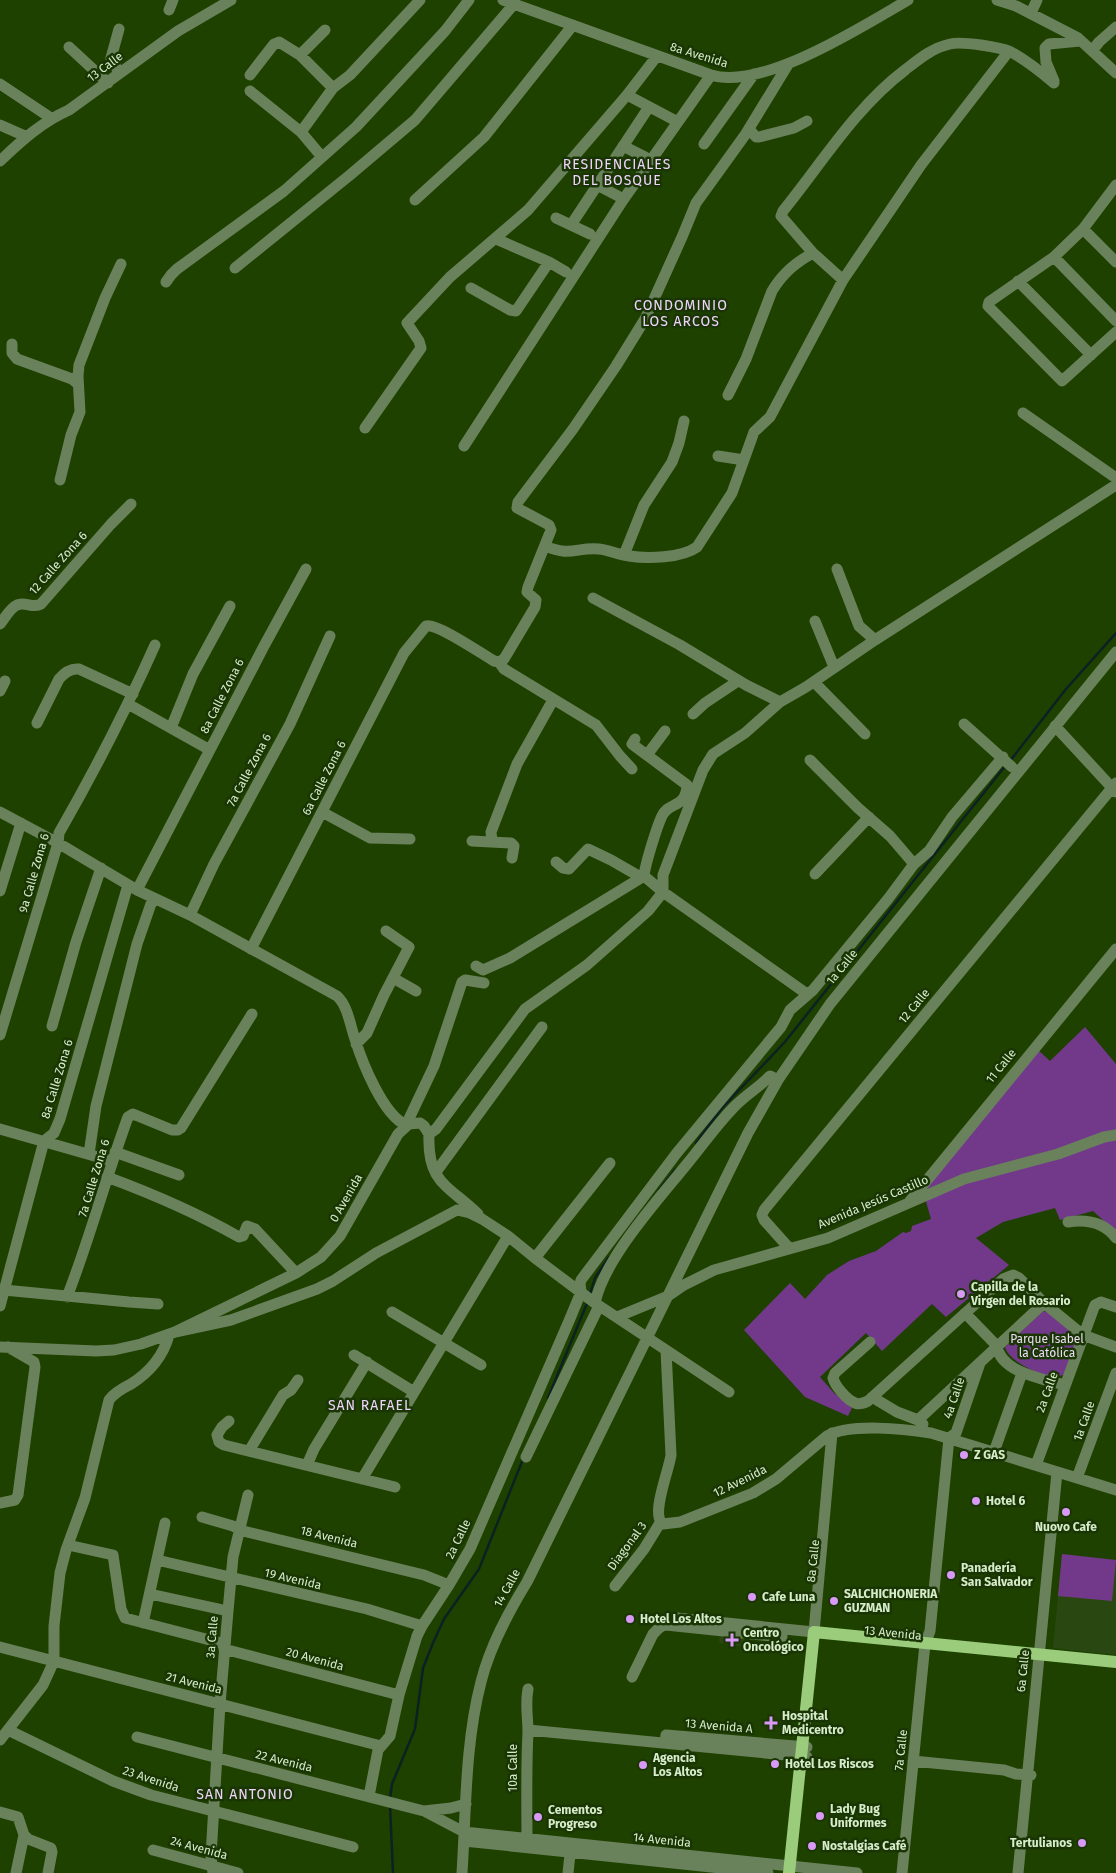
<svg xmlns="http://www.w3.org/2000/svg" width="1116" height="1873" viewBox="0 0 1116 1873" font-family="'Fira Sans',sans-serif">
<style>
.built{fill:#284711}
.green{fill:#72398b}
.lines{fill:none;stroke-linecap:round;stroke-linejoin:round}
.stream{stroke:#0c2222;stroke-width:2.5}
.minor{stroke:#6a825c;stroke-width:11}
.major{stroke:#9acc7c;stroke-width:12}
.poi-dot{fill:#d99af7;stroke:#1a3504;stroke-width:2}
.labels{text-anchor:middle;stroke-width:5;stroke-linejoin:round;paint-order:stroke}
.street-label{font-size:12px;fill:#d6ecca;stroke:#1a3504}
.poi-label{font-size:12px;font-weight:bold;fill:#d6ecca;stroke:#1a3504;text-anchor:start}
.park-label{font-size:12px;fill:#ecddf4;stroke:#1a3504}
.neighbourhood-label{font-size:14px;letter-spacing:1px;fill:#efd5fc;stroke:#1a3504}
</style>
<rect width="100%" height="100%" fill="#1e4100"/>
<!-- built -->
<path class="built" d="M1062 1554 1116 1560V1655L1053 1648Z
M720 1633 745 1636 744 1647 719 1643Z"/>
<!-- green -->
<path class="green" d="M1085 1027 1116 1064V1232L1093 1211 1060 1220 1055 1208 1003 1222 976 1238 1009 1265 946 1317 932 1304 882 1351 866 1333 820 1377 834 1393 852 1408 848 1416 805 1397 744 1330 790 1283 805 1299 827 1275 849 1261 876 1251 903 1232 906 1233 911 1231 912 1226 931 1219 923 1191 1038 1050 1050 1061Z
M1043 1311 1050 1313 1077 1337 1078 1340 1065 1374C1051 1383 1008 1362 1005 1347Z
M1062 1554 1116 1560 1112 1601 1058 1596Z"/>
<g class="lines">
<!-- stream -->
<path class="stream" d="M1010 761 1066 689 1116 633
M696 1143 722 1108 784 1043 1006 765
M659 1190 676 1169
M590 1294 595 1278 609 1257
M548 1398 588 1301
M390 1799 392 1784 415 1729 423 1668 433 1643 444 1619 479 1569 523 1459
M390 1805 393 1873"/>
<!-- minor -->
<path class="minor" d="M503 0 711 75C762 91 863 26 908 0
M997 0 1016 6 1078 38 1116 73
M169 10 173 0
M1031 13 1037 0
M69 47 108 83
M1092 51 1099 42 1116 27
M300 55 325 30
M119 73 111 58 119 29
M250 75 274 44 279 42 300 55 333 88
M1054 81 1046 62 1045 48 1049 44 1080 41
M0 84 51 118
M250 91 301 132 322 157
M627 95 678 122
M0 125 25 136
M749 129 756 137H759L794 128 807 121
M301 132 333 88 350 75 420 0
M704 144 754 74
M623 146 645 157
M0 161C22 140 42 122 69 110L178 31 231 0
M597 185 618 196
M1116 185 1083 229 1054 257 989 302 988 306 1062 381 1116 332
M415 200 484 137 573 25
M556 218 590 234
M571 225 649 107
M1083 229 1116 262
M496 239 549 262 566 272
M1054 257 1116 321
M235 268 350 175 415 120 514 4
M843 280 813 253 781 216 783 211C822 163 855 108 905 70 919 59 932 48 950 44 962 41 1000 47 1011 52 1026 60 1041 72 1054 83
M1018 281 1091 355
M166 282 171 275 177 269 284 191 356 127 445 31 469 0
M471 288 510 310 516 311 549 262
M12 344V353L17 359 72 379 78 384
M728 395 746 359 772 291C783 273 795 263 813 253
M1023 413 1116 478
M365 428 421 348 419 341 407 323 450 277 528 210 627 95 657 56
M464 446 623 200 711 75
M718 456 744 460
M60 480 71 435 80 412 78 376 79 365 105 298 121 264
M545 546C571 557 576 547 599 549 609 550 619 555 629 556 647 559 682 558 697 547L732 493 754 432 770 417 843 280 921 165 1009 51
M624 555 644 505 672 462 679 443 684 421
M837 569 859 626 875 640
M593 598 680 645 746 685 780 702
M815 621 834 667
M0 624C5 618 10 608 17 605 25 601 33 609 41 604L111 524 131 504
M499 662 504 659 535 607 536 600 527 592 528 587 551 530 549 525 517 508 518 502 573 429 616 366 645 319 682 237 696 203 745 135 789 63
M814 682 865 734
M0 691 5 681
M128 704 210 750
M693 714 705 703 738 681
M37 723 59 679C64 673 70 668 79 669L133 694
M964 724 1012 767
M1055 726 1116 792
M171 728 193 674 230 606
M647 755 665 731
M810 760 858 808 890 836 914 864
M0 812 58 843 137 890 190 915 337 996C348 1006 350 1025 355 1039 362 1062 383 1115 406 1125L434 1066 462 982 465 980 484 983
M322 812 370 838 410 839
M472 841 511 843 514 846 512 858
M492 842 491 832 517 764 553 700
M556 862 563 868 569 869 588 849 611 860 637 875 644 876 663 892 807 994
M815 874 869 817
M137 890 264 646 306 569
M0 891 21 823
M190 915 214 864 290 724 330 636
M251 949 404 653 426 626C437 623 482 654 494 661L499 662 504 669 596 725 620 756 632 769
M476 966 483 970 510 958 644 876C645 865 657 826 662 816 669 801 686 809 687 785L632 744 635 739
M393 978 416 991
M52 1026 76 942 101 868
M0 1035 58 843 59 833C94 772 126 710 155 645
M356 1044 367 1033 384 995 409 947 386 931
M0 1129 112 1161
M429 1134 436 1129 525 1009 587 965 648 911 663 892V875L703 770 713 754 745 733 780 702 806 687 875 640 1116 485
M115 1152 179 1175
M89 1154 96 1106 137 944 153 898
M436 1172 542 1027
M107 1177C153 1194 197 1213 239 1237L243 1236 247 1226 255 1229 296 1273
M910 1201 1116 949
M1068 1222C1087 1219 1104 1222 1116 1238
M789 1248 764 1220 762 1215 764 1210 1116 783
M535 1258 610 1163
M4 1290 129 1302 158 1304
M67 1297C90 1238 106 1177 128 1117L133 1114 172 1130H178L181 1128 252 1014
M595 1303C604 1259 658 1200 687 1164 703 1145 717 1124 735 1106 746 1095 759 1087 770 1076L778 1080
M0 1306 44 1141 54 1133 60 1119 128 885
M392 1312 481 1365
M965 1313 997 1346C1000 1372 1043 1379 1064 1385
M617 1317 668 1296 684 1285 714 1270 828 1238 964 1179 1058 1154 1104 1137 1116 1135
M175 1332 231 1320 317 1289 333 1281 376 1253 457 1210 470 1213 482 1219 508 1236 535 1258 595 1303 666 1350 671 1455C669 1471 650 1515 663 1524L680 1522 753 1493 776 1479 827 1436C849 1423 905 1429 931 1433L1116 1490
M870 1342 835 1373 833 1378C835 1386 847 1400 855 1403 860 1405 864 1403 868 1401L1003 1279 1013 1275 1019 1278 1044 1303 1083 1335 1116 1347
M0 1347 96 1351 114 1350 141 1344 175 1332 296 1273 321 1257 340 1236 398 1134 409 1124 420 1123 424 1126 429 1134C427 1183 448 1185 478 1214
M666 1350 729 1392
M354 1355 414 1392
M872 1397 897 1412 918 1420 923 1424
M918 1420 1044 1303
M229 1421 222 1427 217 1435 219 1442 224 1445 395 1487
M949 1438 956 1433 980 1363
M249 1451 283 1395 291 1390 298 1380
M994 1452 1022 1373
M526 1457 599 1306
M307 1465 314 1449 367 1362
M1036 1465 1093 1310 1095 1305 1101 1302 1116 1307
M1077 1478 1116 1373
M362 1479 508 1236
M0 1503 15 1500 18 1495 35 1367 34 1362 8 1347
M202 1517 233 1526 243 1531 424 1575 449 1585
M68 1545 113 1555 121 1609 125 1618 225 1644
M157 1560 367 1609 422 1626
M615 1586 644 1549 660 1523
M150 1594 228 1611
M143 1623 165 1523
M666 1625 782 1637
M0 1647 381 1746
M224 1649 399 1695
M632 1677 653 1634 659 1628 677 1618 814 1632 832 1433
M8 1730 113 1781 151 1795 353 1847
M528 1730 807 1757
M137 1737 416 1809 424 1811 464 1832 857 1873
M0 1740 43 1685 54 1661V1626L60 1573 66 1550 85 1498 109 1400C114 1393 123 1388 131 1384 150 1372 163 1357 169 1335
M665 1743 666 1735 807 1747
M913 1761 1004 1770 1016 1774 1031 1775
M369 1796 378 1750 390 1736 399 1695 417 1636 422 1626 449 1585 470 1549 569 1321 581 1292 580 1284 581 1280 676 1154 781 1027 790 1010 813 990 888 899 914 864 929 851 952 817 1003 757
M424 1811 451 1808 466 1804
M0 1812 18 1817 24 1835 28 1839 51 1848 52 1852 48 1873
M464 1841 768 1873
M527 1845C527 1807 526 1770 528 1732 528 1717 525 1705 528 1689
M153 1850 238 1873
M16 1873 24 1835
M213 1873 211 1856 220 1704 228 1611 233 1557 248 1495
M462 1873C466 1811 465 1743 481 1682 490 1646 508 1613 527 1582L748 1133 778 1080 830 1004 1116 652
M568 1873 571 1845
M902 1873 925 1644 930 1631 949 1438
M1018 1873 1057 1472"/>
<!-- major -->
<path class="major" d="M789 1873 814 1632 1116 1662"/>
</g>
<!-- markers -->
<g class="poi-dot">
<circle cx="961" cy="1294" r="5"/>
<circle cx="964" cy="1455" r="5"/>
<circle cx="976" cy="1501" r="5"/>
<circle cx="1066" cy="1512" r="5"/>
<circle cx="951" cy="1575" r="5"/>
<circle cx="752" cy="1597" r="5"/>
<circle cx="834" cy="1601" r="5"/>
<circle cx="630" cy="1619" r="5"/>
<path d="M729.5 1632.5h5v5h5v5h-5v5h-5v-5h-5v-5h5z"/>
<path d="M768.5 1715.5h5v5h5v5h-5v5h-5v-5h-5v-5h5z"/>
<circle cx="775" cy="1764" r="5"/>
<circle cx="643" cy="1765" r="5"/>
<circle cx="820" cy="1816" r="5"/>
<circle cx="538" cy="1817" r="5"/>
<circle cx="1082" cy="1843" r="5"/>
<circle cx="812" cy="1846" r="5"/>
</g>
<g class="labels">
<!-- street labels -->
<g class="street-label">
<text transform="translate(699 55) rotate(17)" y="4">8a Avenida</text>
<text transform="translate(105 67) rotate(-37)" y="4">13 Calle</text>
<text transform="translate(58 563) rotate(-48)" y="4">12 Calle Zona 6</text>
<text transform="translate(222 696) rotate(-63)" y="4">8a Calle Zona 6</text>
<text transform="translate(249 770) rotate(-62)" y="4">7a Calle Zona 6</text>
<text transform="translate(324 778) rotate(-63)" y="4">6a Calle Zona 6</text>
<text transform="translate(34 873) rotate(-74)" y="4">9a Calle Zona 6</text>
<text transform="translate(842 967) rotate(-51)" y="4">1a Calle</text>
<text transform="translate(914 1006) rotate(-50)" y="4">12 Calle</text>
<text transform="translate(1001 1066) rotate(-51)" y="4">11 Calle</text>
<text transform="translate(57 1079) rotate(-73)" y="4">8a Calle Zona 6</text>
<text transform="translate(94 1178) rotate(-73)" y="4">7a Calle Zona 6</text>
<text transform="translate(346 1198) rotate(-60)" y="4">0 Avenida</text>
<text transform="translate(873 1202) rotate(-23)" y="4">Avenida Jesús Castillo</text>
<text transform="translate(1047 1392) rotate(-70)" y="4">2a Calle</text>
<text transform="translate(954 1398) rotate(-71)" y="4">4a Calle</text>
<text transform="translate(1084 1421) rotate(-70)" y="4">1a Calle</text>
<text transform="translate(740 1481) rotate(-26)" y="4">12 Avenida</text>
<text transform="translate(329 1537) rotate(14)" y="4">18 Avenida</text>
<text transform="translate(458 1539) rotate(-64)" y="4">2a Calle</text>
<text transform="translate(627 1546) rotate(-54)" y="4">Diagonal 3</text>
<text transform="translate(813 1561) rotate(-84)" y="4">8a Calle</text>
<text transform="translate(293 1579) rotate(13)" y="4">19 Avenida</text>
<text transform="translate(507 1588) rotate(-61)" y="4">14 Calle</text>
<text transform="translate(893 1633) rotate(6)" y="4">13 Avenida</text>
<text transform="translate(212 1637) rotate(-85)" y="4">3a Calle</text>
<text transform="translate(315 1659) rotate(15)" y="4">20 Avenida</text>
<text transform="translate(1023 1671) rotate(-84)" y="4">6a Calle</text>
<text transform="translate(194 1683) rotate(14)" y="4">21 Avenida</text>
<text transform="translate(719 1726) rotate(5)" y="4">13 Avenida A</text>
<text transform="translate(901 1750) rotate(-84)" y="4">7a Calle</text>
<text transform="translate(284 1761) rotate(14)" y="4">22 Avenida</text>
<text transform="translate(513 1768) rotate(-90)" y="4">10a Calle</text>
<text transform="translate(151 1779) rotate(18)" y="4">23 Avenida</text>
<text transform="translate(662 1840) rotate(6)" y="4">14 Avenida</text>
<text transform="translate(199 1848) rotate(15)" y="4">24 Avenida</text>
</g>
<!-- poi labels -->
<g class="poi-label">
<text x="971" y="1291">Capilla de la<tspan x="971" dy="14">Virgen del Rosario</tspan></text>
<text x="974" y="1459">Z GAS</text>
<text x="986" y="1505">Hotel 6</text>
<text x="1066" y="1531" text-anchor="middle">Nuovo Cafe</text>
<text x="961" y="1572">Panadería<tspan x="961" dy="14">San Salvador</tspan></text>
<text x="844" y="1598">SALCHICHONERIA<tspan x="844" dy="14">GUZMAN</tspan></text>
<text x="762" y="1601">Cafe Luna</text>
<text x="640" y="1623">Hotel Los Altos</text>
<text x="743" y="1637">Centro<tspan x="743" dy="14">Oncológico</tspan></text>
<text x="782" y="1720">Hospital<tspan x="782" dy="14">Medicentro</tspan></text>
<text x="653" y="1762">Agencia<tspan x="653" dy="14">Los Altos</tspan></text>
<text x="785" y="1768">Hotel Los Riscos</text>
<text x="830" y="1813">Lady Bug<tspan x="830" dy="14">Uniformes</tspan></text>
<text x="548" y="1814">Cementos<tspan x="548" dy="14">Progreso</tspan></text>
<text x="1072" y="1847" text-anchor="end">Tertulianos</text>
<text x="822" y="1850">Nostalgias Café</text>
</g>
<!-- park labels -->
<g class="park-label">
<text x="1047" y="1343">Parque Isabel<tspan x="1047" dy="14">la Católica</tspan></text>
</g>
<!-- neighbourhood labels -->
<g class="neighbourhood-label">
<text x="617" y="169">RESIDENCIALES<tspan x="617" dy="16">DEL BOSQUE</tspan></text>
<text x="681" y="310">CONDOMINIO<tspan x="681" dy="16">LOS ARCOS</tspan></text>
<text x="370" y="1410">SAN RAFAEL</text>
<text x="245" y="1799">SAN ANTONIO</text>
</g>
</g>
</svg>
